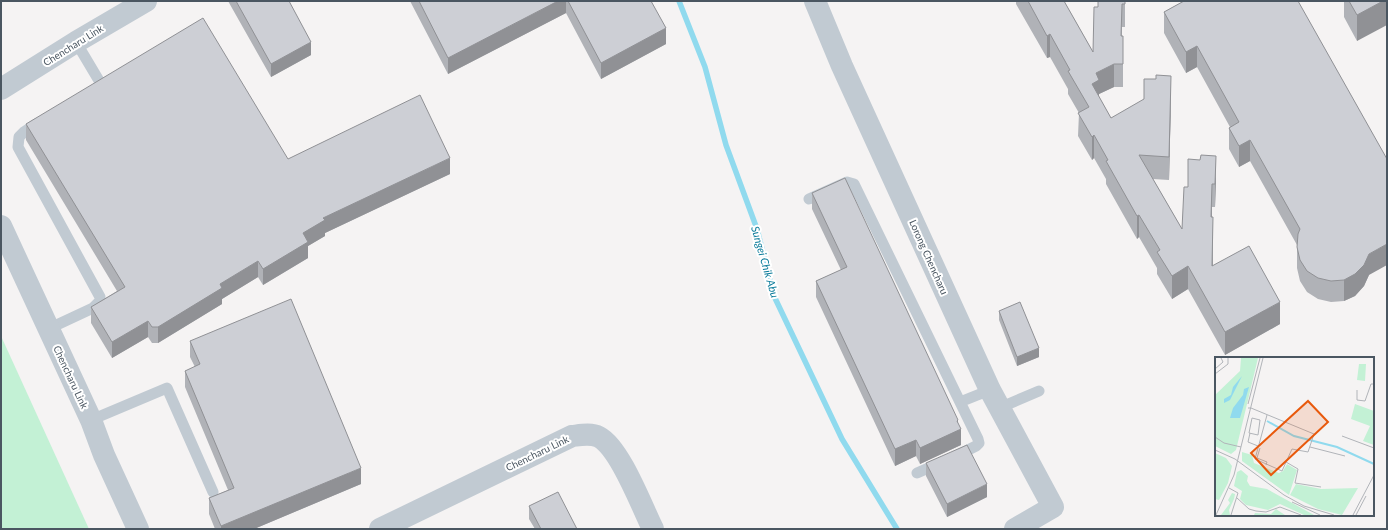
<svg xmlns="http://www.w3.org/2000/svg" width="1388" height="530" viewBox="0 0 1388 530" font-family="Lato,sans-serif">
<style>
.green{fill:#c3f1d5}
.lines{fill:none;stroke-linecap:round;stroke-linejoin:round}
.stream{stroke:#90daee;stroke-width:5.5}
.service{stroke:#c1cad2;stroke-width:11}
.minor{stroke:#c1cad2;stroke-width:22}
.wall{fill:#b0b2b7}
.shaded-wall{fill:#909195}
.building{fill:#cdcfd5;stroke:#909195}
.labels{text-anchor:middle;stroke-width:4;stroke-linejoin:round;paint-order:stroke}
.street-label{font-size:10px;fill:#4a5661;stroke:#fff}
.water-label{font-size:11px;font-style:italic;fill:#0c7c9b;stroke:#fff}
.inset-river{fill:none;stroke:#90daee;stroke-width:2}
.inset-road{fill:none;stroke:#b1b4b9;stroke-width:1}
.view{fill:#e8590c;fill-opacity:0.15;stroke:#e8590c;stroke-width:2}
.inset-edge{fill:none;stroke:#4a5661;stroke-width:2}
</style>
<rect width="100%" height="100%" fill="#f5f3f3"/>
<path class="green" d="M 1,336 L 89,529 L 1,529 Z"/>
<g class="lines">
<path class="stream" d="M 679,1 L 705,67 L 726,145 L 757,229 L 774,296 L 842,439 L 897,529"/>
<path class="service" d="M 76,42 L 101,84
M 38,123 L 24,132 L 19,137 L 18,147 L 100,297 L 100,301 L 93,308 L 48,329
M 809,199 L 847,182 L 854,184 L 978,439 L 979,443 L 976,446 L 956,456
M 960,402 L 990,390
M 999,408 L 1039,391
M 91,420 L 167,388 L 213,492
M 917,473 L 940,463"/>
<path class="minor" d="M 815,1 L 842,66 L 990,390 L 1053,507 L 1015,529
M 1,89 L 76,42 L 146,1
M 1,226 L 91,420 L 104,455 L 138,529
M 380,529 L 572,436 C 581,435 591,433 599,437 C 620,448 642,507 653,529"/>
</g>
<path class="wall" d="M 228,1 L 289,1 L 311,55 L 271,77 Z
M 410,1 L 651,1 L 666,44 L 601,79 L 566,13 L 448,74 Z
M 1016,1 L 1064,1 L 1093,52 L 1098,7 L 1125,1 L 1125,27 L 1122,27 L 1122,36 L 1123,59 L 1123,87 L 1114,87 L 1099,94 L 1099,97 L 1111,118 L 1171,98 L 1169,180 L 1153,179 L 1182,229 L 1188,187 L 1216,178 L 1215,207 L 1212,207 L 1212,217 L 1213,239 L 1213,266 L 1280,324 L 1225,355 L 1188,289 L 1172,299 L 1157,274 L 1157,268 L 1139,237 L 1137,239 L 1106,184 L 1106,179 L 1094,158 L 1092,160 L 1078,136 L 1079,113 L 1068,94 L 1068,89 L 1050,57 L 1047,58 L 1016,4 Z
M 1184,1 L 1369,275 L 1364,286 L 1355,296 L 1344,301 L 1331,302 L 1318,299 L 1307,292 L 1300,281 L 1297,268 L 1297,245 L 1250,161 L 1239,167 L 1229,149 L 1229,128 L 1230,127 L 1197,67 L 1186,73 L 1164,33 L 1164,12 Z
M 1344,1 L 1387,1 L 1357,41 L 1344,17 Z
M 26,124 L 288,159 L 450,174 L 325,233 L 325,236 L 308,246 L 308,258 L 263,285 L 258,277 L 222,299 L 222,304 L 158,343 L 152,343 L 148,337 L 112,358 L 91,323 L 91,307 L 117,291 L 26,140 Z
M 812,193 L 958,423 L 961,445 L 920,464 L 916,456 L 895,466 L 816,297 L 816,281 L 841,270 L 812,209 Z
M 999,311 L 1039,357 L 1017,366 L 999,320 Z
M 190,341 L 361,484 L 254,529 L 215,529 L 209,514 L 209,498 L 228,490 L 185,387 L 185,371 L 195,367 L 190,357 Z
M 926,463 L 987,497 L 947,517 L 926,476 Z
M 529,506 L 577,529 L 535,529 L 529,519 Z"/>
<path class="shaded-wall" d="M 558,1 L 566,1 L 566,13 L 448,74 L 448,58 Z
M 1383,1 L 1387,1 L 1387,25 L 1357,41 L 1357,15 Z
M 666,28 L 666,44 L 601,79 L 601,63 Z
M 1050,34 L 1050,57 L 1047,58 L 1047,36 Z
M 311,42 L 311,55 L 271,77 L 271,64 Z
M 1197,46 L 1197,67 L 1186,73 L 1186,52 Z
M 1114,64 L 1114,87 L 1099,94 L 1099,103 L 1092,84 L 1096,73 Z
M 1171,76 L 1171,98 L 1169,180 L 1169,157 Z
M 1094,135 L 1094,158 L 1092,160 L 1092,137 Z
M 1250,140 L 1250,161 L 1239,167 L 1239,146 Z
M 1216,156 L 1216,178 L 1215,207 L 1215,184 Z
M 450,158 L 450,174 L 325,233 L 325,236 L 308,246 L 308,258 L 263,285 L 263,269 L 303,233 L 323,218 Z
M 1212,184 L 1212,207 L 1211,239 L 1211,217 Z
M 1139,215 L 1139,237 L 1137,239 L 1137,216 Z
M 1213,217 L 1213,239 L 1212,289 L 1212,266 Z
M 1387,244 L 1387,265 L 1369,275 L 1364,286 L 1355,296 L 1344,301 L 1344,280 L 1369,254 Z
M 258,261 L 258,277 L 222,299 L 222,304 L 158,343 L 158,327 L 220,284 Z
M 1188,266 L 1188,289 L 1172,299 L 1172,276 Z
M 1280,302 L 1280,324 L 1225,355 L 1225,332 Z
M 148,321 L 148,337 L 112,358 L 112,342 Z
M 1039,348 L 1039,357 L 1017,366 L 1017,357 Z
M 958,420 L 958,430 L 961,429 L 961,445 L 920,464 L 920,448 Z
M 916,440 L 916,456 L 895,466 L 895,449 Z
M 361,468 L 361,484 L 254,529 L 221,529 L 221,526 Z
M 987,484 L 987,497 L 947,517 L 947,504 Z"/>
<path class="building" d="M 236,1 L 289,1 L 311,42 L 271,64 Z
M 419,1 L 558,1 L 448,58 Z
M 568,1 L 651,1 L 666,28 L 601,63 Z
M 1028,1 L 1064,1 L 1093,52 L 1094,7 L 1098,7 L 1098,1 L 1125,1 L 1125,4 L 1122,4 L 1121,36 L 1123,36 L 1123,64 L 1114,64 L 1096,73 L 1099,80 L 1092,84 L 1111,118 L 1144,99 L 1144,79 L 1156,79 L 1156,75 L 1171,76 L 1169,157 L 1139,155 L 1182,229 L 1184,187 L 1188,187 L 1188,159 L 1200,160 L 1201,155 L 1216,156 L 1215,184 L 1212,184 L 1211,217 L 1213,217 L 1212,266 L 1249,246 L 1280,302 L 1225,332 L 1188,266 L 1172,276 L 1157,252 L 1160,250 L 1139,215 L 1137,216 L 1106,161 L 1108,160 L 1094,135 L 1092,137 L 1078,113 L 1089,107 L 1068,71 L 1070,70 L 1050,34 L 1047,36 Z
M 1184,1 L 1298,1 L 1387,159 L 1387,244 L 1369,254 L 1364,265 L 1355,274 L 1344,280 L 1331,281 L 1318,278 L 1307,271 L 1300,260 L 1297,247 L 1298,234 L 1300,229 L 1250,140 L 1239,146 L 1229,128 L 1239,122 L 1197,46 L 1186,52 L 1164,12 Z
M 1349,1 L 1383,1 L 1357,15 Z
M 203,18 L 288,159 L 420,95 L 450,158 L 323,218 L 325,220 L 303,233 L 308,242 L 263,269 L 258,261 L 220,284 L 222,288 L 158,327 L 152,327 L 148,321 L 112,342 L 91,307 L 125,287 L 26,124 Z
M 845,178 L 958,420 L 957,421 L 961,429 L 920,448 L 916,440 L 895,449 L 816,281 L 847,267 L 812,193 Z
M 291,299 L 361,468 L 221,526 L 209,498 L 234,488 L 185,371 L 200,364 L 190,341 Z
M 1020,302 L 1039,348 L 1017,357 L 999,311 Z
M 967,445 L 987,484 L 947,504 L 926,463 Z
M 558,492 L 577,529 L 541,529 L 529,506 Z"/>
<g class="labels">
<g class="street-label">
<text transform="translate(73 45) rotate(-32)" y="4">Chencharu Link</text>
<text transform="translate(929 257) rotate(66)" y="4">Lorong Chencharu</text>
<text transform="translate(71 377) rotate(65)" y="4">Chencharu Link</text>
<text transform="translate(537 453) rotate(-26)" y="4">Chencharu Link</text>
</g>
<g class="water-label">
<text transform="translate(765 262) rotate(74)" y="4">Sungei Chik Abu</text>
</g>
</g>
<g transform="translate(1215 357)">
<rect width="159" height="159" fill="#f5f3f3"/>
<path d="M 26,1 L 43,1 L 21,93 L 16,97 L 0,89 L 0,38 L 25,14 ZM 144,7 L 151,7 L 150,24 L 142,23 ZM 140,47 L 159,54 L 159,88 L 148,84 L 155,69 L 136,62 ZM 27,95 L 37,98 L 39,106 L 64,116 L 68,114 L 72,107 L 82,113 L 74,138 L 27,104 ZM 0,96 L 11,101 L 17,109 L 13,126 L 4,143 L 0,142 ZM 26,113 L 33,119 L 32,124 L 35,129 L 52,132 L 99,158 L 89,158 L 65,147 L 53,153 L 31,148 L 25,142 L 27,134 L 19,129 L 22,115 ZM 81,127 L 106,132 L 143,131 L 127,158 L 103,152 L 75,138 ZM 17,136 L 20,137 L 19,142 L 14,153 L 15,158 L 6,158 L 15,146 L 13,143 ZM 61,152 L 70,158 L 39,158 L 40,156 L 56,157 Z" fill="#c3f1d5"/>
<path d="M 27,19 L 15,43 L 9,46 L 9,42 L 16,38 L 18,30 ZM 34,30 L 25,61 L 15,61 L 18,51 L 28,38 L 29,32 Z" fill="#90daee"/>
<path class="inset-river" d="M 52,64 L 79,79 L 122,90 L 159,107"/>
<path class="inset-road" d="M 0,12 L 8,5 L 6,1M 0,17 L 13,7 L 13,1M 142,33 L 142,43 L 150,44 L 156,27 L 159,27M 33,47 L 45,1M 33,51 L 36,51 L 99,77 L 93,95 L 77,92 L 67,114 L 40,102 L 52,58M 37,61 L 45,63 L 43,78 L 34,76 ZM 35,76 L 33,85 L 43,89M 127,79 L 159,91M 0,80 L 9,86 L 26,90M 95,90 L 130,99M 45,91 L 42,101 L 52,105 L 51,108M 0,93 L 20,102 L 69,138 L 89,149 L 119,158M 71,105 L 83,112 L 80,126 L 106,130M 14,131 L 23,136 L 16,158M 22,141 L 34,152 L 41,154 L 51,155 L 65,150 L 86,158M 77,145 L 105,158M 1,158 L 19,118 L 48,1M 138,158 L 159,118M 141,158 L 151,139"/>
<path class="view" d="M 93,44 L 113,65 L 56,118 L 36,96 Z"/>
<rect width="159" height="159" class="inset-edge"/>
</g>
<rect width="1388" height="530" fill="none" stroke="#4a5661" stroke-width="4"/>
</svg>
